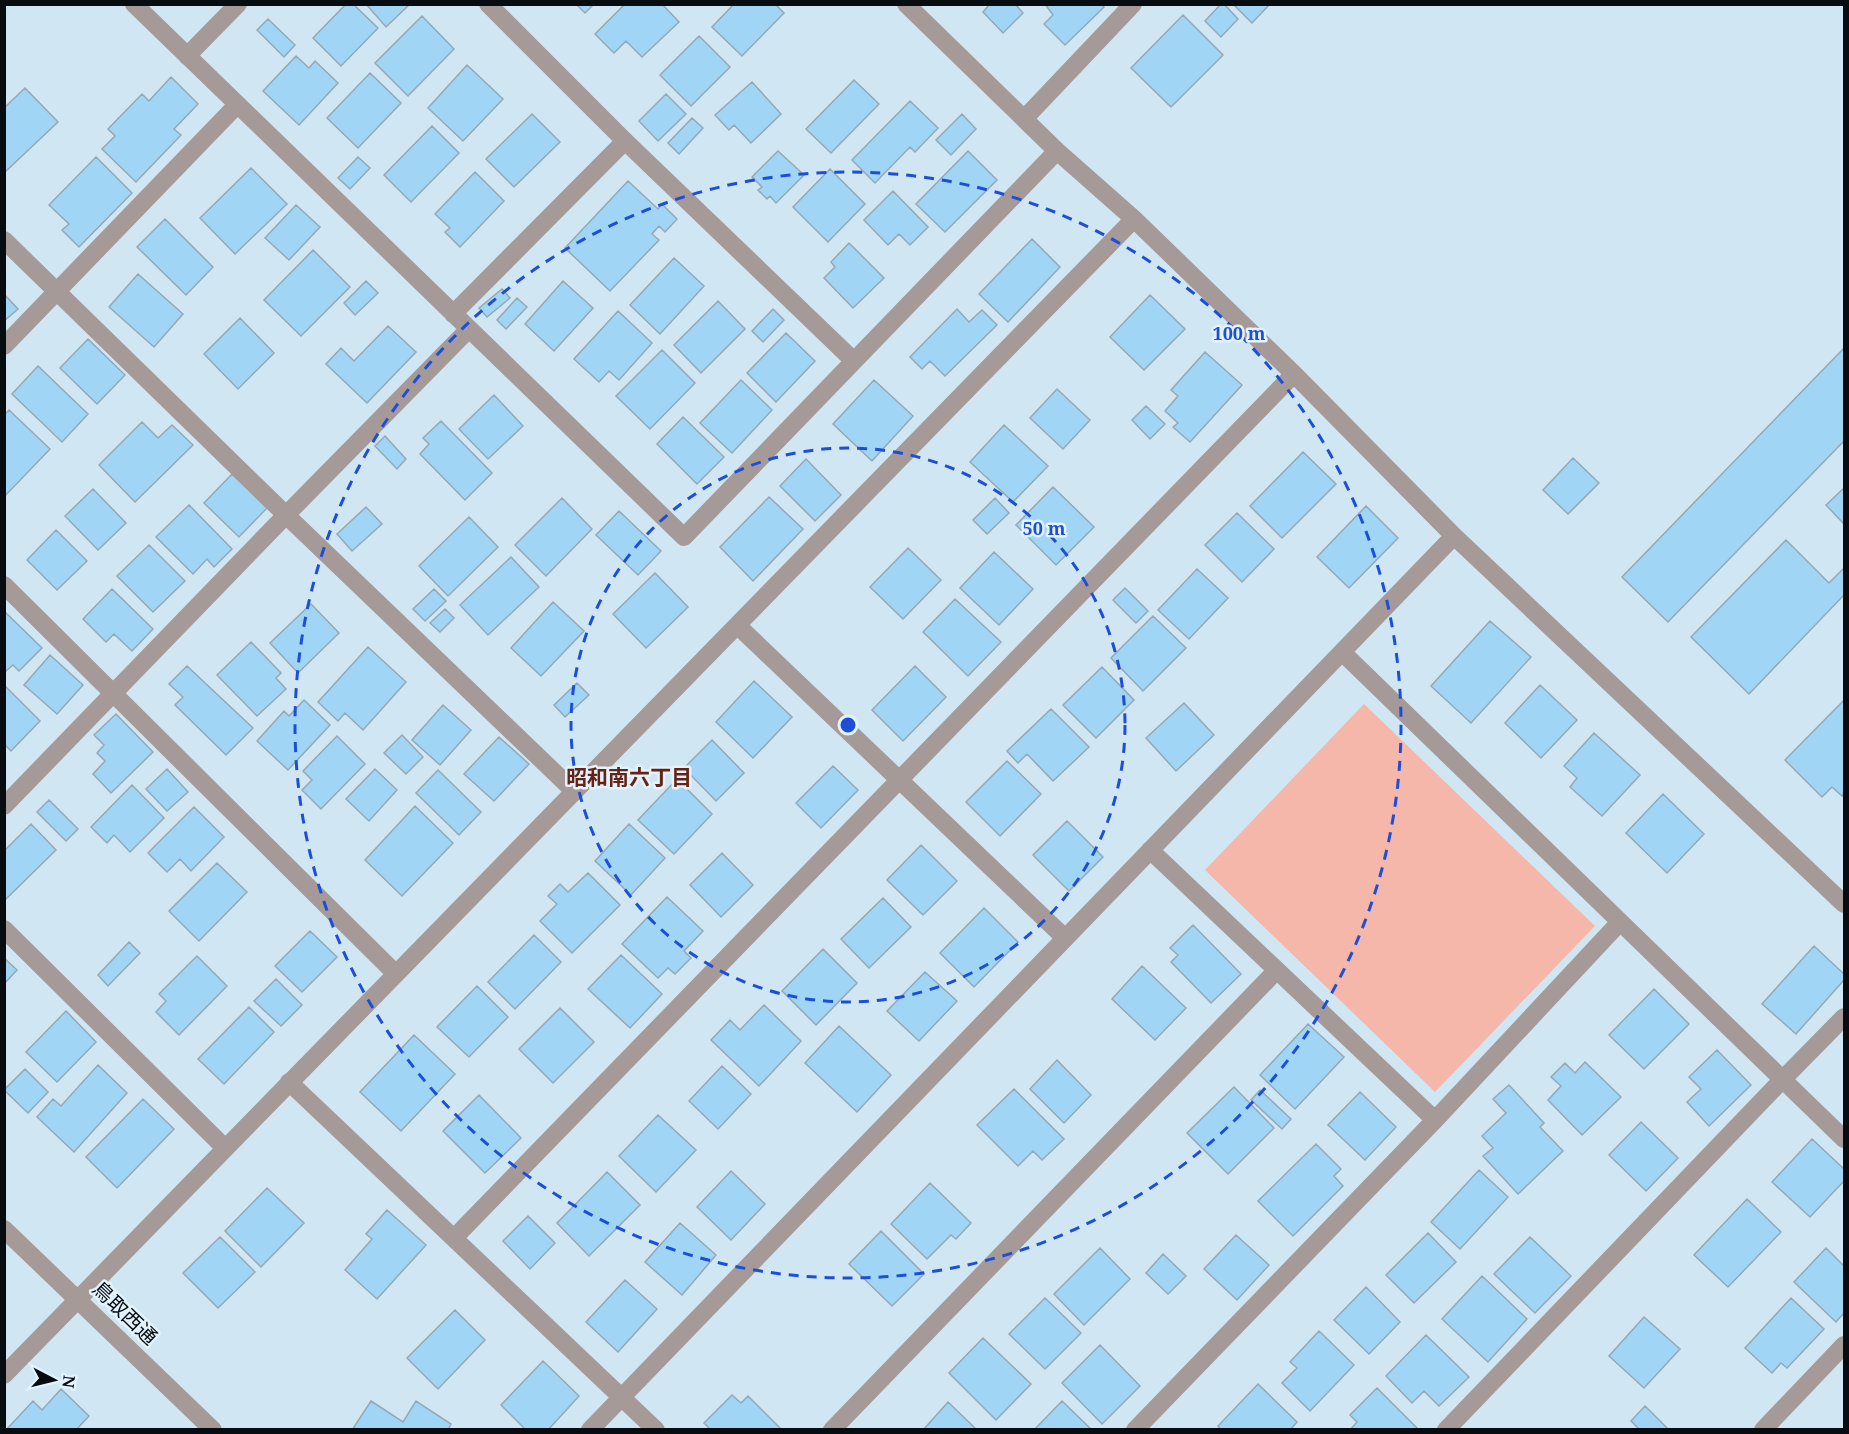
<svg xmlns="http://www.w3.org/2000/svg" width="1849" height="1434" viewBox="0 0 1849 1434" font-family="'Noto Serif','Noto Sans JP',serif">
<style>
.green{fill:#f4b7a9}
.building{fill:#a0d5f5;stroke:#94a8b5;stroke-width:1.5}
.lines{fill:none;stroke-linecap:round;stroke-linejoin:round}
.minor{stroke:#a59a98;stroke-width:18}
.tertiary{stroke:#a59a98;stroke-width:18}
.ring{fill:none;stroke:#1d4ed8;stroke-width:3;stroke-dasharray:10 8}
.labels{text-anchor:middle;stroke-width:5;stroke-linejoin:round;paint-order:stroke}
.street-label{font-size:20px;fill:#060c10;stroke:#e2f3fd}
.neighbourhood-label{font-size:21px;font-weight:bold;fill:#662315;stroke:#e2f3fd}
.centre{fill:#1d4ed8;stroke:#e2f3fd;stroke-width:3}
.ring-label{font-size:18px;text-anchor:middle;font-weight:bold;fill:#1d4ed8;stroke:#e2f3fd;stroke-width:5;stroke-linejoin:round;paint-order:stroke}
</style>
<rect width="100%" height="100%" fill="#d1e6f3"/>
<path class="green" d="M 1364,704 L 1595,926 L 1435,1092 L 1205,870 Z"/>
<path class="building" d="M 346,4 L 353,4 L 378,28 L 341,66 L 313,38 Z
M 366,4 L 410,4 L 386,27 Z
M 576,4 L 594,4 L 585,13 Z
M 625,4 L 662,4 L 679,22 L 642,57 L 626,41 L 614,53 L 595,34 Z
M 734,4 L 775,4 L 784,13 L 742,56 L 712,27 Z
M 990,4 L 1015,4 L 1023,13 L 1003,33 L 983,12 Z
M 1045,4 L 1101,4 L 1104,7 L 1065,45 L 1044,24 L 1053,15 Z
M 1221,4 L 1224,4 L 1238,19 L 1221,37 L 1205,21 Z
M 1233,4 L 1270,4 L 1252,23 Z
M 1183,15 L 1223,55 L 1171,107 L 1131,68 Z
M 422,16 L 454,49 L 408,96 L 375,63 Z
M 268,19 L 295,45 L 284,57 L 257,30 Z
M 699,36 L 730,67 L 691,106 L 660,75 Z
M 296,56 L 309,68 L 315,61 L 338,83 L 299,125 L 263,91 Z
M 467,65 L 503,99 L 463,141 L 428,108 Z
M 370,73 L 401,103 L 358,148 L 327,118 Z
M 171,77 L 198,104 L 174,129 L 181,135 L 136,182 L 102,149 L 115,136 L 108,129 L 142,94 L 149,101 Z
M 854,80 L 879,104 L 831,153 L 806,129 Z
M 752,82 L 781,114 L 751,143 L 734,125 L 729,130 L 715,115 Z
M 25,88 L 58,122 L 4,173 L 4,108 Z
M 666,94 L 686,114 L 658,141 L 639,121 Z
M 910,101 L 938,128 L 915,152 L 910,147 L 875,183 L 852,160 Z
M 532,114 L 560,142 L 514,187 L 486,159 Z
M 962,114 L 976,129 L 951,155 L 936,140 Z
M 692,118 L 703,128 L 679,154 L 668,143 Z
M 432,126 L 459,153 L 411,202 L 384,175 Z
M 778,151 L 804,175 L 776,203 L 770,196 L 767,199 L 758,190 L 762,187 L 752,177 Z
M 968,151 L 997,180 L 945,232 L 916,204 Z
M 96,157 L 132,193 L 79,247 L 62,230 L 69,224 L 49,205 Z
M 358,157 L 370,168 L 350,189 L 338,178 Z
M 251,168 L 287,204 L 235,254 L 200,218 Z
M 830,169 L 865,204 L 828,242 L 793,207 Z
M 475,172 L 504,201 L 460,247 L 445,232 L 450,228 L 435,214 Z
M 628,181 L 658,209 L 662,204 L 677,219 L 665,232 L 659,226 L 652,234 L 659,240 L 610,291 L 565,248 Z
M 893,191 L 928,227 L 910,245 L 899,234 L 888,245 L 864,220 Z
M 296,205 L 320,227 L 289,260 L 265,238 Z
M 165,219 L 213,267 L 186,295 L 137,247 Z
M 1032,239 L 1060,267 L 1008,322 L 979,294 Z
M 849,243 L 884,278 L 853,308 L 824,278 L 835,267 L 831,262 Z
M 313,250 L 350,287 L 301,336 L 264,300 Z
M 674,258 L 704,286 L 660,334 L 630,305 Z
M 138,274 L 183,314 L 154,347 L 109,307 Z
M 366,281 L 378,293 L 355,315 L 344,303 Z
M 563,281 L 593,308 L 554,351 L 525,324 Z
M 502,289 L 510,298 L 487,317 L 479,308 Z
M 4,294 L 18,309 L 4,321 Z
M 1150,295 L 1185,329 L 1144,370 L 1110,337 Z
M 517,298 L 527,307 L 506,329 L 497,320 Z
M 718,301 L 745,329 L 701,373 L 674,345 Z
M 773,309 L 784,320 L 763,342 L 752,331 Z
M 957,309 L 969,322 L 982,310 L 997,325 L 945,376 L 930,361 L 922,369 L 910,357 Z
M 618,311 L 652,343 L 619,380 L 609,371 L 599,382 L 574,359 Z
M 240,318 L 274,353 L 238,389 L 204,354 Z
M 388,326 L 416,352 L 367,403 L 326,364 L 341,348 L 354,361 Z
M 786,333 L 815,361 L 776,402 L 747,373 Z
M 88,339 L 125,375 L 97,404 L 60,368 Z
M 1844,348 L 1844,441 L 1668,622 L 1622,577 Z
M 662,350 L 695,383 L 650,429 L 616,396 Z
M 1205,352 L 1242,385 L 1190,442 L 1173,427 L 1178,423 L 1165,411 L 1178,396 L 1171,390 Z
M 38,366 L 88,414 L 62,442 L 12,394 Z
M 741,380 L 772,410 L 732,453 L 700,423 Z
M 874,380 L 913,416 L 872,461 L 833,424 Z
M 1057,389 L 1090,420 L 1063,449 L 1030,418 Z
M 494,395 L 523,426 L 488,459 L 459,429 Z
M 1146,406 L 1165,424 L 1150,439 L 1132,420 Z
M 9,410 L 50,449 L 4,497 L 4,415 Z
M 683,417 L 724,457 L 697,484 L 657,444 Z
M 441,421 L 492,473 L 465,500 L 420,454 L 429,444 L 423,438 Z
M 142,422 L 158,438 L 172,425 L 193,445 L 135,502 L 99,465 Z
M 1004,425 L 1048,466 L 1013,502 L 970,462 Z
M 385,436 L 406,459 L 397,469 L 375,446 Z
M 1303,452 L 1336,484 L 1282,538 L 1250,506 Z
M 1573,458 L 1599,483 L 1568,514 L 1543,490 Z
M 806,459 L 841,495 L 815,521 L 780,486 Z
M 232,474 L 267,508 L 239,537 L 204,503 Z
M 1053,487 L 1094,527 L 1056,565 L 1016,525 Z
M 1844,488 L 1844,524 L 1826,505 Z
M 93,489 L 126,523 L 98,550 L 65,516 Z
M 769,497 L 803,529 L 753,581 L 720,547 Z
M 562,498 L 592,529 L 546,576 L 515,545 Z
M 995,498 L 1009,513 L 987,534 L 973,520 Z
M 189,505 L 232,549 L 214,567 L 207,559 L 193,574 L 156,537 Z
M 1366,506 L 1398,538 L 1349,588 L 1317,557 Z
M 366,507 L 382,524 L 352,551 L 337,534 Z
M 619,511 L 661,551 L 638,575 L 596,535 Z
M 1237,513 L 1274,549 L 1242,582 L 1205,545 Z
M 469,517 L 498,547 L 448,596 L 419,566 Z
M 56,530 L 87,561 L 57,590 L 27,560 Z
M 1786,540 L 1829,583 L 1844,568 L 1844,595 L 1749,694 L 1691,637 Z
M 149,545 L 185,581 L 153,612 L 117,576 Z
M 908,548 L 941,580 L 903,619 L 870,587 Z
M 994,552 L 1033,589 L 999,625 L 960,588 Z
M 511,557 L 539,587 L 488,635 L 460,605 Z
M 1197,569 L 1228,598 L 1189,639 L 1158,610 Z
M 655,573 L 688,607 L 646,648 L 613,614 Z
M 1125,588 L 1148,611 L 1136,623 L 1113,600 Z
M 112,589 L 153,629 L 132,651 L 114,634 L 106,642 L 83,619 Z
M 434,589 L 446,601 L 425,621 L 413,609 Z
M 955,599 L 1001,642 L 968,676 L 923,632 Z
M 553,602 L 584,631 L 541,676 L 511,648 Z
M 311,604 L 339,633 L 298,673 L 270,643 Z
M 445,609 L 454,618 L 440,632 L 430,623 Z
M 4,611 L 42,648 L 19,671 L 13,665 L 6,671 L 4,669 Z
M 1153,616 L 1186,648 L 1143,691 L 1111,658 Z
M 1490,621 L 1531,657 L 1471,723 L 1431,686 Z
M 251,642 L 281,673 L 276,678 L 286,689 L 257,716 L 217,675 Z
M 368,647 L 406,682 L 363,730 L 345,713 L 338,721 L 318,702 Z
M 50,655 L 83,685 L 57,714 L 24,685 Z
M 187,666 L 253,728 L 226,755 L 175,705 L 183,697 L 169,684 Z
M 915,666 L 946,697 L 903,741 L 872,710 Z
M 1102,667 L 1134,700 L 1096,738 L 1063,705 Z
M 754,681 L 792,717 L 753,758 L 716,722 Z
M 577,683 L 589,695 L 565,717 L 554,705 Z
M 1540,685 L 1577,720 L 1541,758 L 1505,723 Z
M 5,686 L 40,721 L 11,751 L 4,744 Z
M 304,700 L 330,725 L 288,770 L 257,741 L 284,711 L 289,716 Z
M 1844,700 L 1844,792 L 1842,796 L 1832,787 L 1822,797 L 1785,760 Z
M 1184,703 L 1214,735 L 1176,771 L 1146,738 Z
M 443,705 L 471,730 L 440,765 L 412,740 Z
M 1051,709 L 1089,747 L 1053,781 L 1027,754 L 1018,763 L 1007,751 Z
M 116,714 L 153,752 L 111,793 L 93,774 L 105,761 L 97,753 L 104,745 L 94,735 Z
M 1594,733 L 1640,775 L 1602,816 L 1570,787 L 1577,778 L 1564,766 Z
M 402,735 L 423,757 L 406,774 L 384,753 Z
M 337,736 L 365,764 L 321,809 L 302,790 L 312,780 L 303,771 Z
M 499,737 L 529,764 L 494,801 L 464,774 Z
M 712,740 L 744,773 L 716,801 L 684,768 Z
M 1007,761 L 1041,794 L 1000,836 L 966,802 Z
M 833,766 L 858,790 L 821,828 L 796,803 Z
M 167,769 L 188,792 L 167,811 L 146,789 Z
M 375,769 L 397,790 L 369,821 L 346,799 Z
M 438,770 L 481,812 L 459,835 L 416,793 Z
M 677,779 L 712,814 L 674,854 L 638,820 Z
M 132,785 L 164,818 L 130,852 L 114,835 L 107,843 L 91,827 Z
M 1663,794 L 1704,834 L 1667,873 L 1626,833 Z
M 49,800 L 78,829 L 66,841 L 37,812 Z
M 415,806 L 453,843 L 402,896 L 365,860 Z
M 194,807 L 224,837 L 191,871 L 180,859 L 167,872 L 148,853 Z
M 1067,821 L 1103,857 L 1069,891 L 1033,855 Z
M 31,824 L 56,850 L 5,900 L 4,851 Z
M 629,824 L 665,858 L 631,895 L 595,861 Z
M 921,845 L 957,881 L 923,915 L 887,880 Z
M 722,853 L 753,885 L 721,917 L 690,885 Z
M 217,863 L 247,892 L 199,941 L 169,911 Z
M 588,873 L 620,905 L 572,953 L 540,921 L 557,904 L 548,896 L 560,884 L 568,892 Z
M 667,897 L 703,931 L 684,951 L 691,958 L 675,974 L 668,968 L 658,978 L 622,944 Z
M 883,898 L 911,927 L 869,968 L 841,939 Z
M 984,908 L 1018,942 L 974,987 L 940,953 Z
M 1193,925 L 1241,974 L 1211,1003 L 1171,962 L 1178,955 L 1170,948 Z
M 310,931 L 337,957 L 302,992 L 275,966 Z
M 534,935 L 561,962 L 515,1009 L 488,982 Z
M 129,942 L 140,953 L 108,986 L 98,975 Z
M 1814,946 L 1844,974 L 1844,980 L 1796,1034 L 1762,1004 Z
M 823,949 L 857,983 L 816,1025 L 782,991 Z
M 621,955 L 662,994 L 630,1028 L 588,989 Z
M 197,956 L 227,986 L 179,1035 L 156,1012 L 166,1001 L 159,994 Z
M 4,958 L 17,970 L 4,984 Z
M 1142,966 L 1186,1008 L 1155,1040 L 1112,999 Z
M 925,972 L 957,1001 L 919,1041 L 887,1011 Z
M 276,979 L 302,1005 L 281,1026 L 254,1001 Z
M 477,986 L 508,1017 L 469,1057 L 437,1027 Z
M 1654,989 L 1689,1024 L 1644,1069 L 1609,1035 Z
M 764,1005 L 801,1041 L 759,1086 L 711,1040 L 730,1020 L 740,1030 Z
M 249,1007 L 274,1032 L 224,1084 L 198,1059 Z
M 560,1008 L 594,1042 L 553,1083 L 519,1049 Z
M 66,1011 L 96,1042 L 57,1082 L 26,1052 Z
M 1308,1024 L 1344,1057 L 1295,1109 L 1260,1075 Z
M 839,1026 L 891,1075 L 857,1112 L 805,1063 Z
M 414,1035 L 455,1074 L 401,1131 L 360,1092 Z
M 1717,1050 L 1751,1085 L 1709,1126 L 1687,1102 L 1701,1089 L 1689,1077 Z
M 1057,1060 L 1091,1095 L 1064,1123 L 1030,1089 Z
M 1585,1062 L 1621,1097 L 1582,1135 L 1548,1100 L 1561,1086 L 1551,1077 L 1565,1063 L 1575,1073 Z
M 98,1065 L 127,1093 L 74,1152 L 37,1117 L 53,1099 L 61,1106 Z
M 722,1066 L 751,1094 L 718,1129 L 689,1101 Z
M 25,1069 L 48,1092 L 28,1113 L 4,1090 Z
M 1509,1085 L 1544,1123 L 1540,1127 L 1563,1151 L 1518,1194 L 1483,1156 L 1493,1148 L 1482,1136 L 1506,1113 L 1493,1099 Z
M 1234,1087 L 1274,1128 L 1228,1174 L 1187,1133 Z
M 1014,1089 L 1064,1139 L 1042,1160 L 1033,1151 L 1018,1166 L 977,1125 Z
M 1260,1090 L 1291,1119 L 1282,1129 L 1251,1100 Z
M 1360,1092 L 1396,1127 L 1365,1160 L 1328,1125 Z
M 479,1095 L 521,1138 L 485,1173 L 443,1131 Z
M 143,1099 L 174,1129 L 117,1188 L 86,1157 Z
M 658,1115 L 696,1150 L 656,1192 L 619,1156 Z
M 1641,1122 L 1678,1158 L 1646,1191 L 1609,1155 Z
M 1812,1139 L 1844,1169 L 1844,1181 L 1810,1217 L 1772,1182 Z
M 1316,1144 L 1341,1169 L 1334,1176 L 1343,1186 L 1293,1236 L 1258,1201 Z
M 1479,1170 L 1508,1197 L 1460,1249 L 1431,1222 Z
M 731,1171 L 765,1204 L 731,1240 L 697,1207 Z
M 607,1172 L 640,1205 L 589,1256 L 557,1223 Z
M 930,1183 L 971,1223 L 956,1239 L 951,1235 L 927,1259 L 891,1224 Z
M 267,1188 L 304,1223 L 261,1267 L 225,1231 Z
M 1747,1199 L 1781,1232 L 1728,1287 L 1694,1255 Z
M 387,1210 L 426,1245 L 377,1299 L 345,1270 L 372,1239 L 366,1234 Z
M 528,1216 L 555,1243 L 530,1269 L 503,1241 Z
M 680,1223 L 716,1255 L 682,1295 L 645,1262 Z
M 881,1231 L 924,1274 L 892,1306 L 849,1264 Z
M 1428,1233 L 1456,1262 L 1414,1303 L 1386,1275 Z
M 1236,1235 L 1269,1265 L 1237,1300 L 1204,1269 Z
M 220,1237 L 255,1272 L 218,1308 L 183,1273 Z
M 1530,1237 L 1571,1276 L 1535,1313 L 1494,1274 Z
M 1100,1248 L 1130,1279 L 1084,1325 L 1054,1294 Z
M 1826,1248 L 1844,1266 L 1844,1313 L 1836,1322 L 1794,1282 Z
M 1163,1254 L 1186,1276 L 1168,1294 L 1146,1273 Z
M 1482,1276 L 1527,1319 L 1488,1362 L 1442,1319 Z
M 625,1280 L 657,1309 L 618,1352 L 586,1322 Z
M 1366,1287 L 1400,1322 L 1369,1354 L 1334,1320 Z
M 1045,1298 L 1081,1333 L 1045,1369 L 1009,1334 Z
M 1791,1298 L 1824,1329 L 1787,1368 L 1781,1363 L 1772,1373 L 1745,1348 Z
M 455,1310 L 485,1340 L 438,1389 L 407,1358 Z
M 1644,1317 L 1680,1349 L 1644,1388 L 1609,1356 Z
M 1319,1331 L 1354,1365 L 1310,1411 L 1282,1383 L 1297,1368 L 1290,1362 Z
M 1426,1335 L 1469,1377 L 1439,1406 L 1424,1391 L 1412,1403 L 1386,1376 Z
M 983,1338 L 1031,1384 L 996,1420 L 949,1373 Z
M 1100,1345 L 1140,1386 L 1102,1424 L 1062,1383 Z
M 543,1361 L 579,1396 L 548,1430 L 526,1430 L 501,1405 Z
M 1258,1384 L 1297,1422 L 1290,1430 L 1221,1430 L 1218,1426 Z
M 1377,1388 L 1418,1429 L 1417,1430 L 1350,1430 L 1357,1422 L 1350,1415 Z
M 61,1389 L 89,1416 L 76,1430 L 6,1430 L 33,1401 L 42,1410 Z
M 732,1395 L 741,1403 L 748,1396 L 781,1429 L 711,1430 L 704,1423 Z
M 371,1401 L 403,1422 L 416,1401 L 451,1424 L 448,1430 L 352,1430 Z
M 1062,1401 L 1092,1430 L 1034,1430 Z
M 948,1402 L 977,1430 L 923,1430 Z
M 1645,1406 L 1669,1430 L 1640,1430 L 1631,1421 Z"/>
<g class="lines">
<path class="minor" d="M 134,4 L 684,537 L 1057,151
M 488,4 L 625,141 L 854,361
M 906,4 L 1057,151 L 1134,219 L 1294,374 L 1454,536 L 1844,904
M 187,56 L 238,4
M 1024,119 L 1133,4
M 4,240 L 286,515 L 575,792
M 453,314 L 625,141
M 4,346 L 237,105
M 4,585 L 396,974
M 738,626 L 1065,938
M 1342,652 L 1844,1139
M 4,806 L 286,515 L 469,329
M 1150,850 L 1435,1120
M 4,929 L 225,1148
M 289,1082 L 656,1430
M 454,1238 L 1294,374
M 4,1375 L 1134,219
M 590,1430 L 1454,536
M 832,1430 L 1276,971
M 1135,1430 L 1435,1120 L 1620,922
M 1446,1430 L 1783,1079 L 1844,1017
M 1763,1430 L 1844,1345"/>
<path class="tertiary" d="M 4,1229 L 213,1430"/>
</g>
<g class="ring">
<circle cx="848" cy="725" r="277"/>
<circle cx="848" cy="725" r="553"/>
</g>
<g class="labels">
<g class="street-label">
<text transform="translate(125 1313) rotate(44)" y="7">鳥取西通</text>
</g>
<g class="neighbourhood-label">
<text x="629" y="785">昭和南六丁目</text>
</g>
</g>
<circle cx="848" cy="725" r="9" class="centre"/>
<g class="ring-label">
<text x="1239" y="340">100 m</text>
<text x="1044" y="535">50 m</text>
</g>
<rect width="1849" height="1434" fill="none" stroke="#060c10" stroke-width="12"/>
<g transform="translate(54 1380) rotate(97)" stroke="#e2f3fd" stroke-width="4.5" paint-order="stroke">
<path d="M0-4.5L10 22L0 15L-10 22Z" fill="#060c10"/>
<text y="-9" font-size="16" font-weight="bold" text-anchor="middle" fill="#060c10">N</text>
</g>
</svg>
